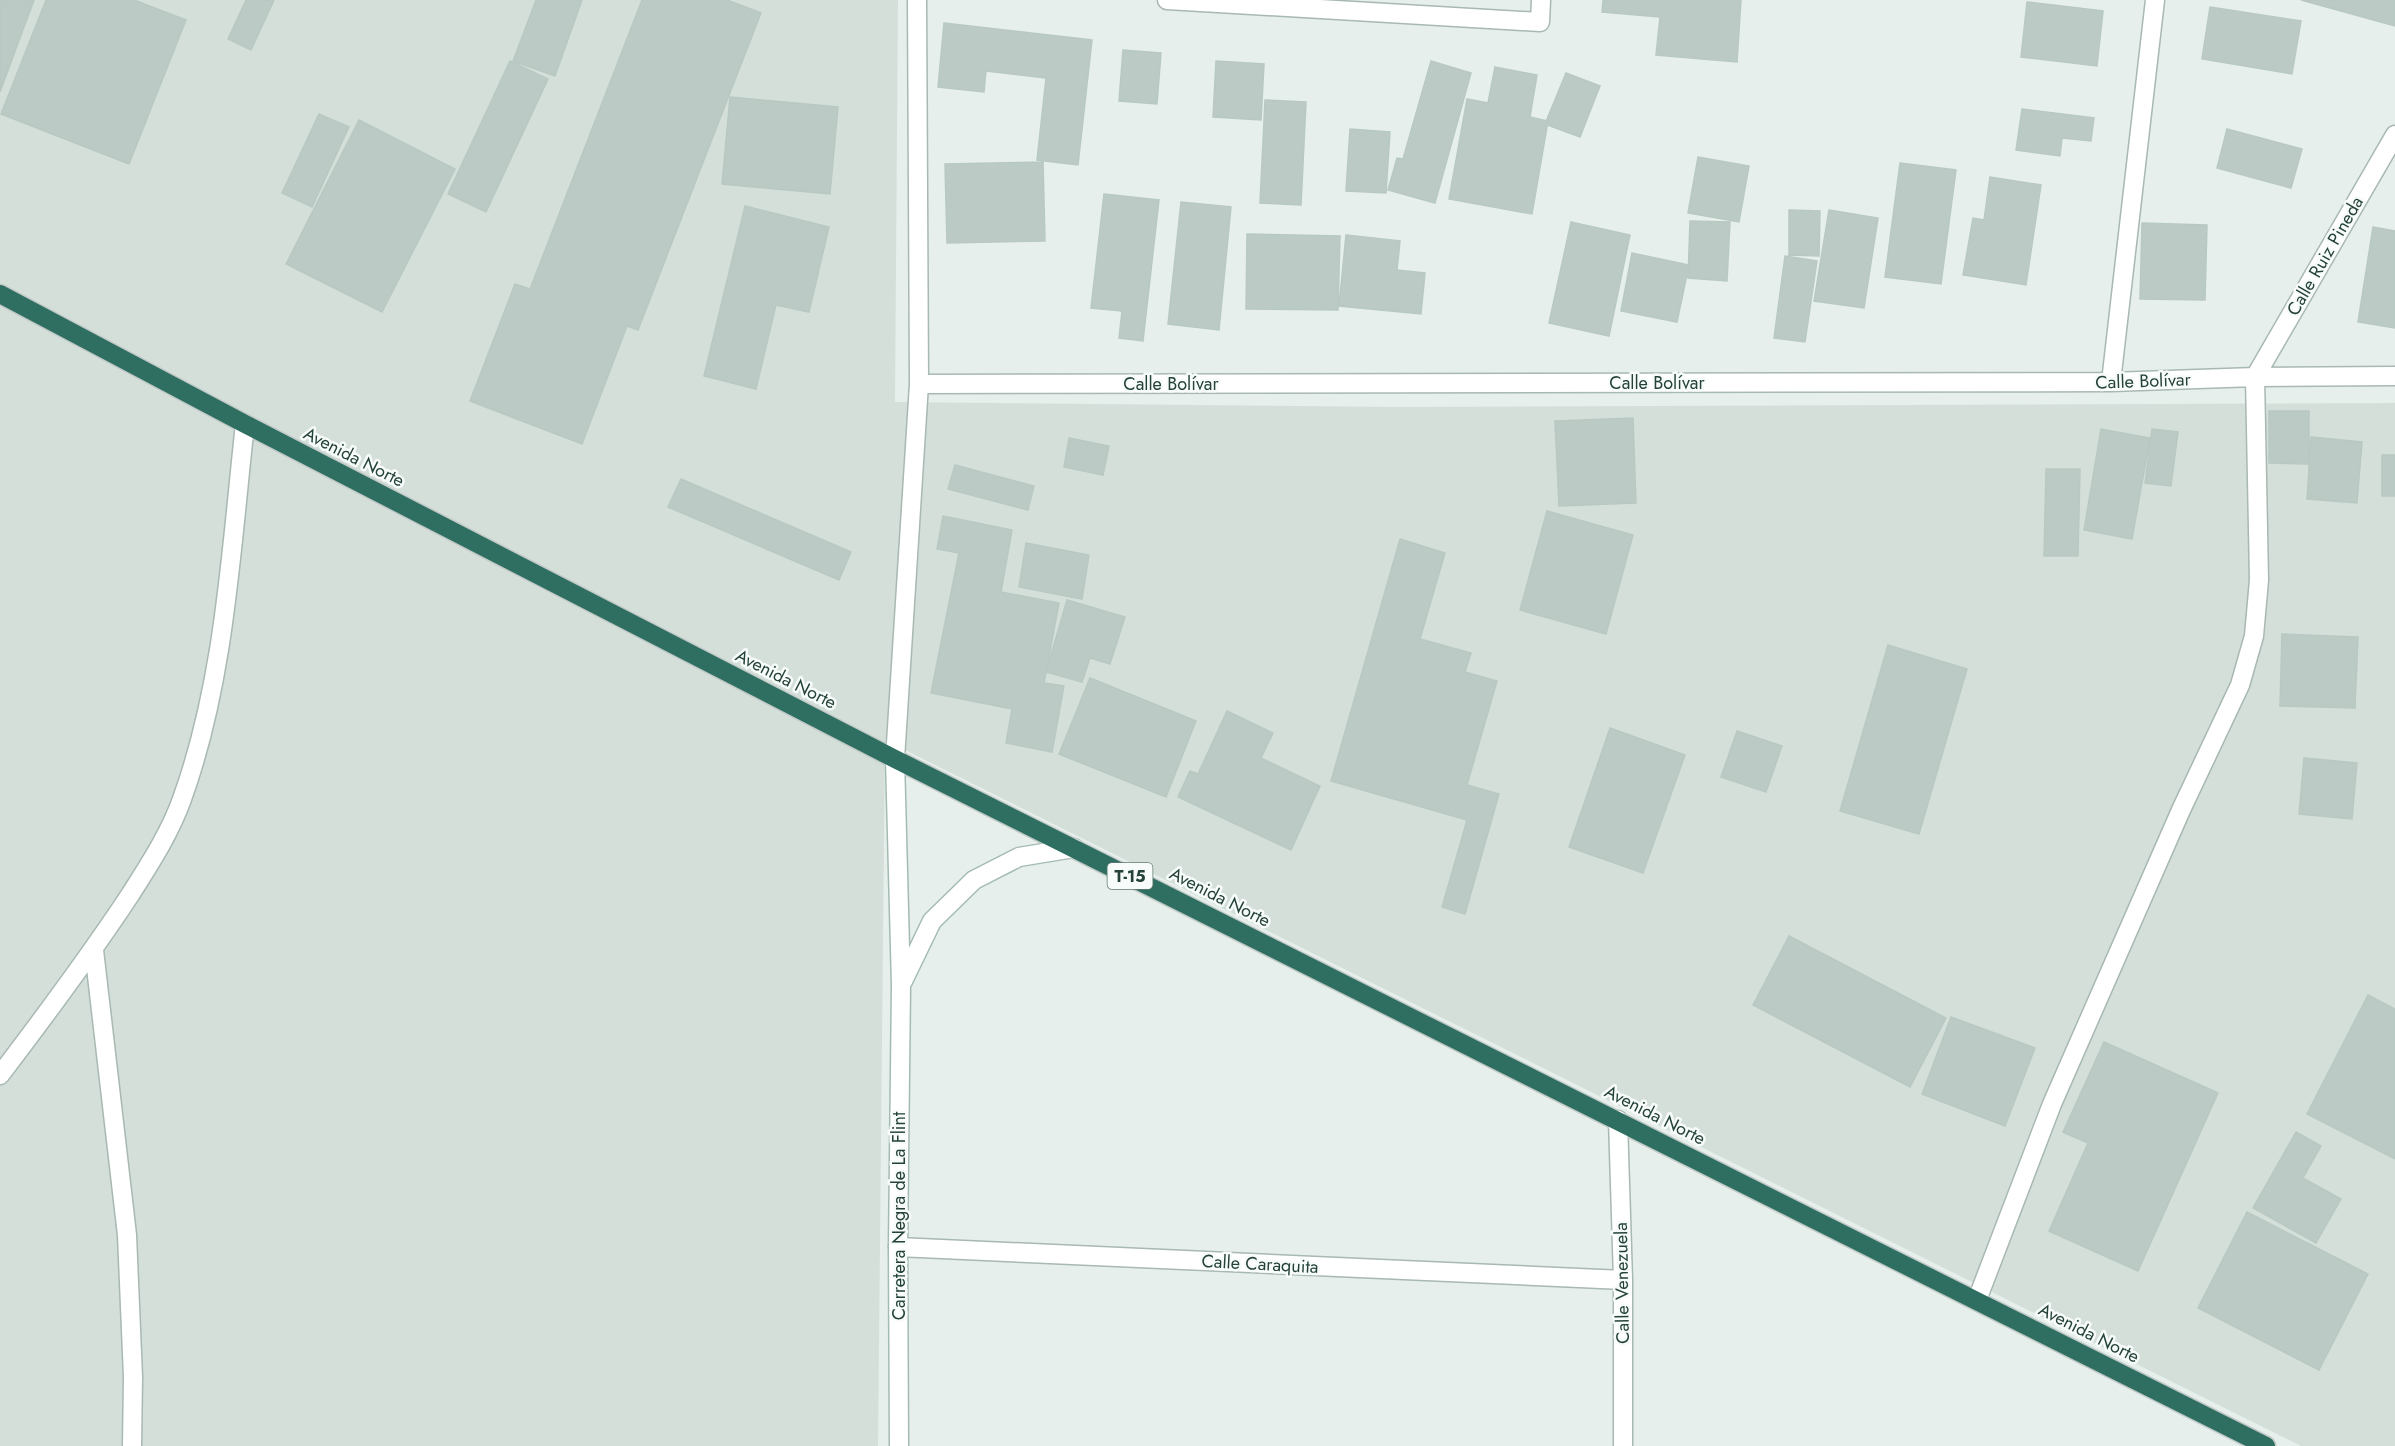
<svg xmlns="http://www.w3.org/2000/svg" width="2395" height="1446" viewBox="0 0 2395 1446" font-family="Jost,sans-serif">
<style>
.built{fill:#d4dfda}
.building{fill:#bbcac4;stroke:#b8c9c2;stroke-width:1.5}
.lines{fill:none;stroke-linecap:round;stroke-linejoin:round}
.street-casing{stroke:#a8b8b2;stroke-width:21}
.secondary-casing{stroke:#a4bbb3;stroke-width:21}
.highway-casing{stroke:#c2cac8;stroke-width:21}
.street{stroke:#fff;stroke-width:18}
.secondary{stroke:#fff;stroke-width:18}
.highway{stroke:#2f6f62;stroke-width:18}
.labels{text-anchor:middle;stroke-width:5;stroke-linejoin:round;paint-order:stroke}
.shield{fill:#f7fbf9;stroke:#637a73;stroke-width:1.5}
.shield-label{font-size:16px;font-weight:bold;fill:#24423a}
.street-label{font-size:18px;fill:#24423a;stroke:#f7fbf9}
</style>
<rect width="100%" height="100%" fill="#e6efeb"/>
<path class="built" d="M 0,0 L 898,0 L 895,402 L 1400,407 L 2395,403 L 2395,1446 L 2301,1446 L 885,740 L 878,1446 L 0,1446 Z"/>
<path class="building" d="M 0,0 L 34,0 L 0,92 Z
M 46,0 L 134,0 L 186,20 L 129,164 L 1,114 Z
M 246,0 L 274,0 L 251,50 L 228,39 Z
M 536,0 L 582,0 L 555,76 L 513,61 Z
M 642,0 L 727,0 L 761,13 L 638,330 L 627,326 L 582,444 L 470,401 L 515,284 L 530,289 Z
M 1603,0 L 1741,0 L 1737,62 L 1656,55 L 1660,17 L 1602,12 Z
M 2301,0 L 2395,0 L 2395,26 Z
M 2027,2 L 2103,11 L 2097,66 L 2021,57 Z
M 2210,7 L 2301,21 L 2292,74 L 2202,59 Z
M 944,23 L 1092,40 L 1078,165 L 1037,160 L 1046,78 L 986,71 L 984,92 L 938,87 Z
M 1123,50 L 1161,53 L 1157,104 L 1119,101 Z
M 510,61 L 548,79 L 486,212 L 448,194 Z
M 1216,61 L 1264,64 L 1261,120 L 1213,117 Z
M 1431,61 L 1471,73 L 1435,203 L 1388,190 L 1397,158 L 1403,159 Z
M 1495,67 L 1537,75 L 1530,117 L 1548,121 L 1532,214 L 1449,199 L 1467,99 L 1488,103 Z
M 1566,73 L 1600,86 L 1580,137 L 1545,124 Z
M 730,97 L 838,107 L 830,194 L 722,184 Z
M 1265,100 L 1306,102 L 1301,205 L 1260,203 Z
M 2022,109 L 2094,118 L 2091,141 L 2062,138 L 2060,156 L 2016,150 Z
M 319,114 L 349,127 L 312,207 L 282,193 Z
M 359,120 L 455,169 L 382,312 L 286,264 Z
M 1350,129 L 1390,132 L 1386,193 L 1346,191 Z
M 2227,129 L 2302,149 L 2291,188 L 2217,168 Z
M 1698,157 L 1749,166 L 1739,222 L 1688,213 Z
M 1043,162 L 1045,241 L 947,243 L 945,164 Z
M 1900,163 L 1956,170 L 1941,284 L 1885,277 Z
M 1990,177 L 2041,185 L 2026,285 L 1963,275 L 1973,218 L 1984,220 Z
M 1104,194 L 1159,200 L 1143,341 L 1119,338 L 1122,311 L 1091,308 Z
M 1181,202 L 1231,207 L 1219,330 L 1168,324 Z
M 745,206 L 829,227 L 809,312 L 776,305 L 756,389 L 704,376 Z
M 1789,210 L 1820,211 L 1819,256 L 1789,255 Z
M 1829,210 L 1878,218 L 1864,308 L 1814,301 Z
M 1690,221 L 1730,222 L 1727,281 L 1688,278 Z
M 1571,222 L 1630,235 L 1609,336 L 1549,323 Z
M 2142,223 L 2207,225 L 2205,300 L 2140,299 Z
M 2373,227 L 2395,231 L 2395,328 L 2358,322 Z
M 1247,234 L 1340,236 L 1338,310 L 1246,309 Z
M 1346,235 L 1400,241 L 1397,270 L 1425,273 L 1421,314 L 1339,306 Z
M 1632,253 L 1689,265 L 1677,322 L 1621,311 Z
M 1785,256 L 1817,261 L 1805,342 L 1774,338 Z
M 2269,411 L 2309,411 L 2309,464 L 2269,463 Z
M 1633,418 L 1636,503 L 1559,506 L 1555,421 Z
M 2101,429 L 2150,438 L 2132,539 L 2084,530 Z
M 2152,429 L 2178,432 L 2171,486 L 2145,483 Z
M 2311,437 L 2362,442 L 2357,503 L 2307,499 Z
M 1069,438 L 1109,446 L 1103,475 L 1064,467 Z
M 2382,455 L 2395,455 L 2395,496 L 2382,496 Z
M 955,465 L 1034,486 L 1028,510 L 948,489 Z
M 2046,469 L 2080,469 L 2078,556 L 2044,556 Z
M 681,479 L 851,552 L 839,580 L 668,507 Z
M 1547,511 L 1633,535 L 1606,634 L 1520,610 Z
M 943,516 L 1012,530 L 1001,592 L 1059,603 L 1044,683 L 1064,686 L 1052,752 L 1006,743 L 1012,709 L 931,693 L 959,553 L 937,549 Z
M 1400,539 L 1445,553 L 1420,639 L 1471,653 L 1465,672 L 1497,681 L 1467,785 L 1499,794 L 1465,914 L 1442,907 L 1467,820 L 1331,781 Z
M 1026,543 L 1089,555 L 1082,599 L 1019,587 Z
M 1067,600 L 1125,617 L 1110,664 L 1090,658 L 1082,682 L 1046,672 Z
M 2282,634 L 2358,637 L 2355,708 L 2280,706 Z
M 1888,645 L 1967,669 L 1919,834 L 1840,811 Z
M 1090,678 L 1196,721 L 1166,797 L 1059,754 Z
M 1227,711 L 1273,733 L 1261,758 L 1320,786 L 1291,850 L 1178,797 L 1190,771 L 1198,774 Z
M 1610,728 L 1685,755 L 1643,873 L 1569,847 Z
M 1737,731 L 1782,746 L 1766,792 L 1721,777 Z
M 2304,758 L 2357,763 L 2352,819 L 2299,814 Z
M 1789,936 L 1946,1018 L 1910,1087 L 1753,1005 Z
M 2368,995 L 2395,1009 L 2395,1159 L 2307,1114 Z
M 1951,1017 L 2035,1048 L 2005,1126 L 1922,1094 Z
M 2104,1042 L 2218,1093 L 2138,1271 L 2049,1231 L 2088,1143 L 2063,1132 Z
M 2296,1132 L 2321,1146 L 2303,1178 L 2341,1199 L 2316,1243 L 2253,1208 Z
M 2247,1212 L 2368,1274 L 2319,1370 L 2198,1308 Z"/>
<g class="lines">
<g class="street-casing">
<path id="street" d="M 1167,0 L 1540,22 L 1541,0
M 2111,382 L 2155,0
M 919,384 L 2111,382 L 2255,377 L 2395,376
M 895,759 L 919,384 L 917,0
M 94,950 L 127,1235 L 133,1377 L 132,1446
M 0,1075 C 45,1016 89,957 130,895 C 149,865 170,833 182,799 C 225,680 231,549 245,424
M 1618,1120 L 1623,1280 L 1623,1446
M 898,1247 L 1623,1280
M 1977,1300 L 2052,1104 L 2181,810 L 2240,685 L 2254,636 L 2259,580 L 2255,377 L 2395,135"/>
</g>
<g class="secondary-casing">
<path id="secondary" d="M 895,759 L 901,985 L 898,1247 L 899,1446
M 903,981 L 932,921 L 974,880 L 1019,857 L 1074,848"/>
</g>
<g class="highway-casing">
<path id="highway" d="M 0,294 L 245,424 L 895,759 L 2266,1446"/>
</g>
<use href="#street" class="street"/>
<use href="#secondary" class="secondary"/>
<use href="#highway" class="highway"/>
</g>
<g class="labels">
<rect class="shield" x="1107.5" y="863" width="45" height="26" rx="4.5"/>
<g class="shield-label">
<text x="1130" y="882">T-15</text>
</g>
<g class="street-label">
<text transform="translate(2325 256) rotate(-60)" y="6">Calle Ruiz Pineda</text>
<text transform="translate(2143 381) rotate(-2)" y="6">Calle Bolívar</text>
<text x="1657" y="389">Calle Bolívar</text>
<text x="1171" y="390">Calle Bolívar</text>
<text transform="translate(354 457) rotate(27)" y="6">Avenida Norte</text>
<text transform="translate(786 679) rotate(27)" y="6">Avenida Norte</text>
<text transform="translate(1220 897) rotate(27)" y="6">Avenida Norte</text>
<text transform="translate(1655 1115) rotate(27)" y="6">Avenida Norte</text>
<text transform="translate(899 1216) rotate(-90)" y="6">Carretera Negra de La Flint</text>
<text transform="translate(1260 1264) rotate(3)" y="6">Calle Caraquita</text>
<text transform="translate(1622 1283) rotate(-91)" y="6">Calle Venezuela</text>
<text transform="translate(2089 1333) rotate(27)" y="6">Avenida Norte</text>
</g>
</g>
</svg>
